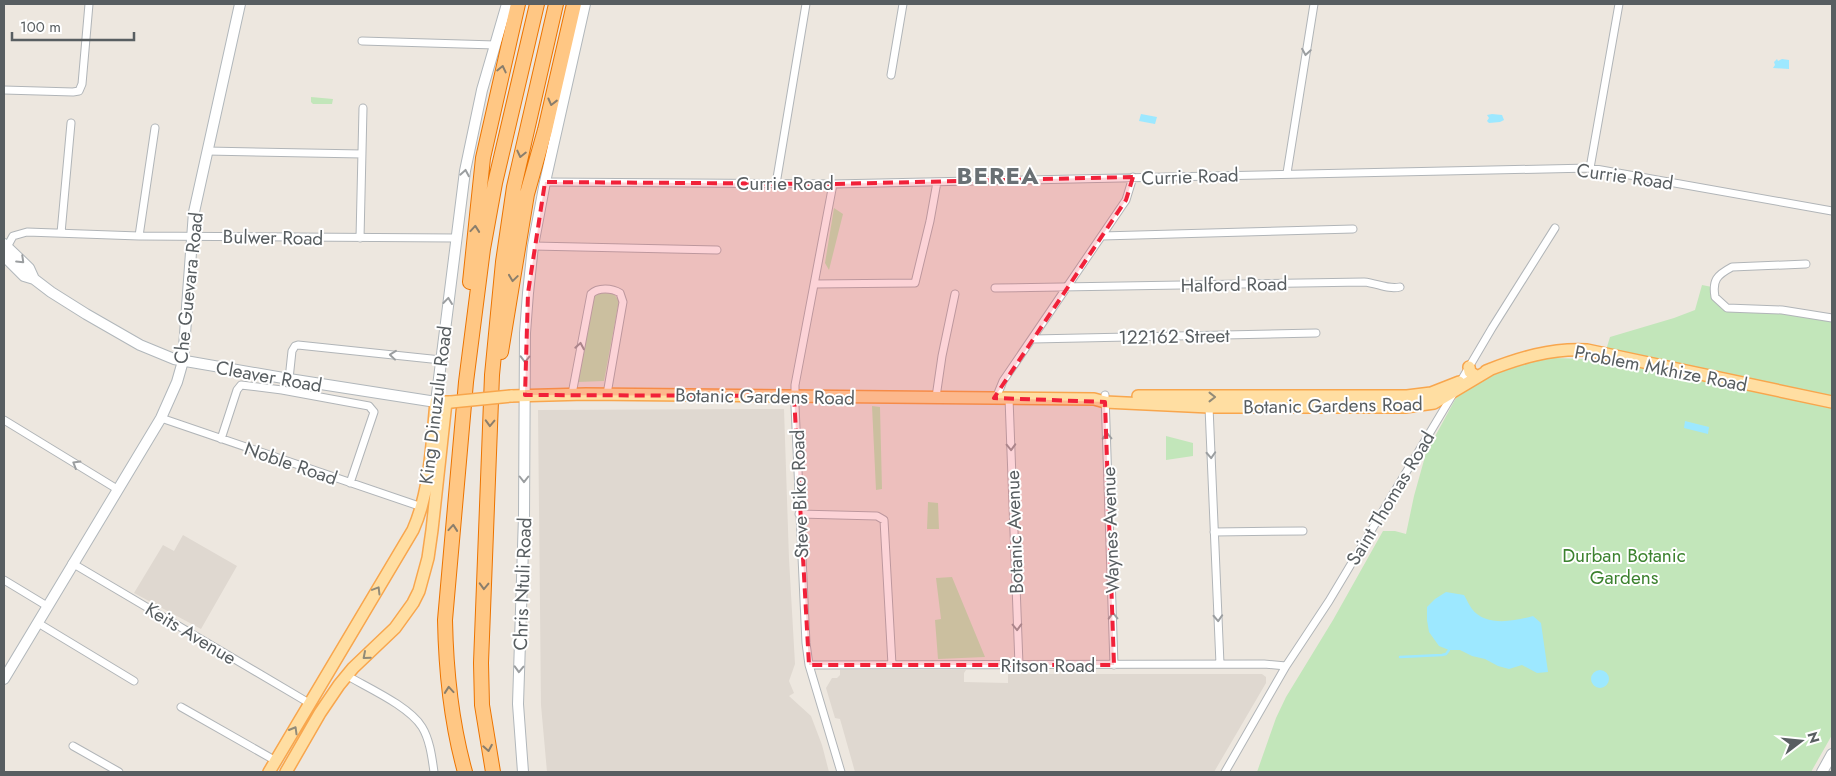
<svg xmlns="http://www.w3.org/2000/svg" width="1836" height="776" viewBox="0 0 1836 776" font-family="Jost,sans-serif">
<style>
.education{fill:#dfd8d0}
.green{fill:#c2e6ba}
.water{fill:#9de8ff}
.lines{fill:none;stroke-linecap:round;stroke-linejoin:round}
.stream{stroke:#9de8ff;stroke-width:2.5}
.street-casing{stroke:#b1b5b8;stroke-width:9}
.secondary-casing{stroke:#b1b7bb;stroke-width:12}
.primary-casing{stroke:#f8a64d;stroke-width:14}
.highway-casing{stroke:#ec7400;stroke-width:16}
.street{stroke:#fff;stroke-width:7}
.secondary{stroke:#fff;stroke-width:10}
.primary{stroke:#ffdea2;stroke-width:11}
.highway{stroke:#ffc784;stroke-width:14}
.primary-bridge-casing{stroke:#f8a64d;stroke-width:14;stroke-linecap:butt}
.primary-bridge{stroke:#ffdea2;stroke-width:11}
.oneway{stroke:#9b9ea0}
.oneway2{stroke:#8a7e6c}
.oneway3{stroke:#928b78}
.marked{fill:#f12139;fill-opacity:0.2;stroke:#f12139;stroke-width:4;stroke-dasharray:10 6;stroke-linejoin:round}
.labels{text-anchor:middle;stroke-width:4;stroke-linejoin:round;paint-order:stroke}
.street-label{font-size:19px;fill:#585e61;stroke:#fff}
.park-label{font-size:19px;fill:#3c822f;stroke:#fff}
.district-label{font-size:24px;font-weight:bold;letter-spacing:1px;fill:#697074;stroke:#fff}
</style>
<rect width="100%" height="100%" fill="#ede7df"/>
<path class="education" d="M 784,409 L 789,559 L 795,664 L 789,681 L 794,693 L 789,696 L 811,716 L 822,745 L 829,772 L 547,772 L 541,705 L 538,410 Z
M 183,535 L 237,566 L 201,629 L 134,593 L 163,545 L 174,551 Z
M 840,670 L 966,670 L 964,673 L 964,682 L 1008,683 L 1008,674 L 1262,674 L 1266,677 L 1266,683 L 1214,772 L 855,772 L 840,719 L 835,718 L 826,688 L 832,678 L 837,678 L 840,675 Z"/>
<path class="green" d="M 311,97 L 333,99 L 332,104 L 313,104 L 311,102 Z
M 834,208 L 843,214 L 829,270 L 825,263 Z
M 1702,285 L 1712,287 L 1718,304 L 1755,310 L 1832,319 L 1832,735 L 1811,772 L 1257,772 L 1276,718 L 1286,697 L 1333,620 L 1383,531 L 1395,531 L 1406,534 L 1414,496 L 1426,453 L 1463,385 L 1534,357 L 1603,360 L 1610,337 L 1674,318 L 1695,310 Z
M 605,292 L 614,294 L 619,301 L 604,381 L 578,382 L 577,379 L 593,297 L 598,294 Z
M 872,406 L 880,407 L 882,489 L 876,490 Z
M 1166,436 L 1193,443 L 1193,456 L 1166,460 Z
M 928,502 L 938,503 L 939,529 L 927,529 Z
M 952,577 L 985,657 L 938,659 L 935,620 L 941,619 L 936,578 Z"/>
<path class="water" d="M 1777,59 L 1778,61 L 1782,59 L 1789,60 L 1789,69 L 1773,68 L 1775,65 L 1774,62 Z
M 1141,114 L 1157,117 L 1155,124 L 1139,121 Z
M 1492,114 L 1502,115 L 1504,120 L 1500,122 L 1489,123 L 1487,121 L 1489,118 L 1487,115 Z
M 1685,421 L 1709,427 L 1708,434 L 1684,428 Z
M 1446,592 L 1464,595 C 1467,600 1469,605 1472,609 C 1486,627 1515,621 1533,616 L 1541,623 L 1548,672 L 1537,673 L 1522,665 L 1509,669 L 1498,666 L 1485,659 L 1472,656 L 1460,650 L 1449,650 L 1439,646 L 1429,632 L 1427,620 L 1427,607 L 1435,599 Z
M1591 679a9 9 0 1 1 18 0a9 9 0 1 1-18 0Z"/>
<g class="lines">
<path class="stream" d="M 1400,657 L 1442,655 L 1446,654 L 1449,650"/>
<g class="street-casing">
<path id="street" d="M 362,41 L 495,45
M 891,75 L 903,4
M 4,90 L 73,92 L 79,91 L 82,84 L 89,4
M 207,151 L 362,154
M 1590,168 L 1619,4
M 1287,173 L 1314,4
M 545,182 L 833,184 L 1590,168 L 1832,211
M 776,184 L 806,4
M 833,184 L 795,385 L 795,406 L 806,643 L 809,665 L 841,772
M 61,233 L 71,123
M 139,236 L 155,128
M 1102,236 L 1353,229
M 360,238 L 363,108
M 533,246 L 717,250
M 7,247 L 13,236 L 27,232 L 139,236 L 456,238
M 1806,264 L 1732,267 C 1717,275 1712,280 1715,297 L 1727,308 L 1782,310 L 1832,318
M 815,284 L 915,283 L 930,221 L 937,182
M 995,288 L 1364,282 C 1377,283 1388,290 1400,287
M 1033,339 L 1316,333
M 289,379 L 292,351 L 295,346 L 298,345 L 441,360
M 1459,384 L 1492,328 L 1555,228
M 572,394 L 591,294 C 598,287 612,288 620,293 L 623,302 L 607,394
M 1105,395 L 1114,665
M 936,397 L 942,356 L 955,294
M 996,398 L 1003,381 L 1126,200 L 1133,177
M 1009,398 L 1019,665
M 1209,407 L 1220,664
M 161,418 L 422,507
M 4,420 L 117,489
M 221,439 L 237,390 L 241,385 L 282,390 L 369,406 L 374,412 L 350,483
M 799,514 L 877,516 L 884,520 L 892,665
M 1214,532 L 1303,531
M 72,563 L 309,703
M 4,580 L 47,606
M 38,623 L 134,681
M 809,665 L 1264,664 L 1286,666
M 346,675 C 368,688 409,706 422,727 C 430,740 432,758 434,772
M 181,707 L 276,761
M 73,746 L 119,772
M 1225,772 L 1286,666 L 1329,601 L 1453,394"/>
</g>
<g class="secondary-casing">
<path id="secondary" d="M 4,244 L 29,268 L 34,279
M 4,256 L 24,276 L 34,279 L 51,292 L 86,314 L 140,345 L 174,359 L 289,379 L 436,402 L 465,171 L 482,90 L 507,4
M 4,679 L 161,418 L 177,382 L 183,361 L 194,212 L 240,4
M 523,772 L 518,704 L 524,516 L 525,333 L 528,293 L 533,246 L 545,182 L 585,4
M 1822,772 L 1832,754"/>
</g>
<g class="primary-casing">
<path id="primary" d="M 1469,367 L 1470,372 L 1476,376
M 1486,371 C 1519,358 1551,348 1587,350 L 1832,402
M 511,396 L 586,394 L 1094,399 L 1105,402 L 1209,407 L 1405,407 L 1434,403 L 1491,369
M 1138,396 L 1407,396 L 1431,393 L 1459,382
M 269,772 L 413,530 C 430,492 432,443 436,402 L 451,402
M 286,772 L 320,713 L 339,685 L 353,668 L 395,628 L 413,603 L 419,591 L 428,558 L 432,530 L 446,402"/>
</g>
<g class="highway-casing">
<path id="highway" d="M 470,282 L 483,158 L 518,4
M 501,352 L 527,194 L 545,130 L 574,4
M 465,772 C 451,722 446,672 445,620 L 466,382 L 483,249 L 495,183 L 537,4
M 493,772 L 482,705 L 481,663 L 492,375 L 503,262 L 514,187 L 556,4"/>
</g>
<use href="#street" class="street"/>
<use href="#secondary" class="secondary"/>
<use href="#primary" class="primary"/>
<use href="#highway" class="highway"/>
<g class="primary-bridge-casing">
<path id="primary-bridge" d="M 451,402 L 511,396"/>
</g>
<use href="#primary-bridge" class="primary-bridge"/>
</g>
<defs><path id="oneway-chevron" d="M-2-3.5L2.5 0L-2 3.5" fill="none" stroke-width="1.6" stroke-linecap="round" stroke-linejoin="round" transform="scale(1.25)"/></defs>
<g class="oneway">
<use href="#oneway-chevron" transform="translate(1306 52) rotate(99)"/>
<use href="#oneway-chevron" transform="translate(465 173) rotate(-80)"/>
<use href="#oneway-chevron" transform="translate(21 260) rotate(44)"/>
<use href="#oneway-chevron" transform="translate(448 301) rotate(-83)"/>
<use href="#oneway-chevron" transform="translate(580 346) rotate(-80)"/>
<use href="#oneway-chevron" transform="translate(393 355) rotate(-174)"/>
<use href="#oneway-chevron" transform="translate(525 359) rotate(91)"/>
<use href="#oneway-chevron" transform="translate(1107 436) rotate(-92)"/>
<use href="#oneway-chevron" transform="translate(1011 447) rotate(88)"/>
<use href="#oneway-chevron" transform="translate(1211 455) rotate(87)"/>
<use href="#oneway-chevron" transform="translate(76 464) rotate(-149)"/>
<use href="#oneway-chevron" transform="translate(524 479) rotate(90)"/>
<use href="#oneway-chevron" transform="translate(1113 616) rotate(-92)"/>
<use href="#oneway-chevron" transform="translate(1218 618) rotate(87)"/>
<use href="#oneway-chevron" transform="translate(1017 627) rotate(88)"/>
<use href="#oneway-chevron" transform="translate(519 669) rotate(92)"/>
</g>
<g class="oneway2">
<use href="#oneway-chevron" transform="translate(502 69) rotate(-77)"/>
<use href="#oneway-chevron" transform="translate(552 102) rotate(104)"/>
<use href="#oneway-chevron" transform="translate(521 154) rotate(103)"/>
<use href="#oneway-chevron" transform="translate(475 229) rotate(-85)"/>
<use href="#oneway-chevron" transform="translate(513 278) rotate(98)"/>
<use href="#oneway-chevron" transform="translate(490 423) rotate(92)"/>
<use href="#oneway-chevron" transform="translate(453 528) rotate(-85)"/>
<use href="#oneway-chevron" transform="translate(484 586) rotate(92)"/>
<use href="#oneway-chevron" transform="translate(449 690) rotate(-95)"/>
<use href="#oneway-chevron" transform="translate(488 748) rotate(80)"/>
</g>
<g class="oneway3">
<use href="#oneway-chevron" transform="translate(1212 397)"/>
<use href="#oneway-chevron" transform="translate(377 590) rotate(-59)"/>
<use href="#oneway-chevron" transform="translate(366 656) rotate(139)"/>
<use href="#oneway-chevron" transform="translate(294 730) rotate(-60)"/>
</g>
<path class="marked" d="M 1133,177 L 1126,200 L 994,398 L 1105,402 L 1114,665 L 809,665 L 794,396 L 525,395 L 528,293 L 545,182 L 833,184 Z"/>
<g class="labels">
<g class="street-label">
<text transform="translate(1190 176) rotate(-2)" y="7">Currie Road</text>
<text transform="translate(1625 176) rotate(8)" y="7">Currie Road</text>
<text x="785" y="190">Currie Road</text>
<text transform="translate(273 237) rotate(1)" y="7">Bulwer Road</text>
<text transform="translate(1234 284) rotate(-1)" y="7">Halford Road</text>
<text transform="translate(188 288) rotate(-84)" y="7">Che Guevara Road</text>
<text transform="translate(1174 336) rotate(-1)" y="7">122162 Street</text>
<text transform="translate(1661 368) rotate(11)" y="7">Problem Mkhize Road</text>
<text transform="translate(269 376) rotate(10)" y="7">Cleaver Road</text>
<text transform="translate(765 396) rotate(1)" y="7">Botanic Gardens Road</text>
<text transform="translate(435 405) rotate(-83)" y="7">King Dinuzulu Road</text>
<text transform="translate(1333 405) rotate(-1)" y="7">Botanic Gardens Road</text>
<text transform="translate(291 463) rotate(19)" y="7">Noble Road</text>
<text transform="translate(799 494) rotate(-92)" y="7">Steve Biko Road</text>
<text transform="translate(1390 498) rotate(-59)" y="7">Saint Thomas Road</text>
<text transform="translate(1110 530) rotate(-92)" y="7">Waynes Avenue</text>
<text transform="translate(1014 532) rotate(-92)" y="7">Botanic Avenue</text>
<text transform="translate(522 584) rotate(-88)" y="7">Chris Ntuli Road</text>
<text transform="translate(191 633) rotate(31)" y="7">Keits Avenue</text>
<text x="1048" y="672">Ritson Road</text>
</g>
<g class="park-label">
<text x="1624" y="562">Durban Botanic<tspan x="1624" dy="22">Gardens</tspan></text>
</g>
<g class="district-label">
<text x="998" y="184">BEREA</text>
</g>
</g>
<rect width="1836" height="776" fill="none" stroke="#585e61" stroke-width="10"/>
<g transform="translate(1801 741) rotate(74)" stroke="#ffffff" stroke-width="4" paint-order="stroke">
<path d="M0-4L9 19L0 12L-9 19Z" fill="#585e61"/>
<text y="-8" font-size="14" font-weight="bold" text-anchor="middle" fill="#585e61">N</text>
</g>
<path d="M12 32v8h122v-8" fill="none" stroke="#585e61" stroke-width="2.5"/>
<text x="20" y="32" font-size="15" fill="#585e61" stroke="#ffffff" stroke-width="4" paint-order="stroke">100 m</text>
</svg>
